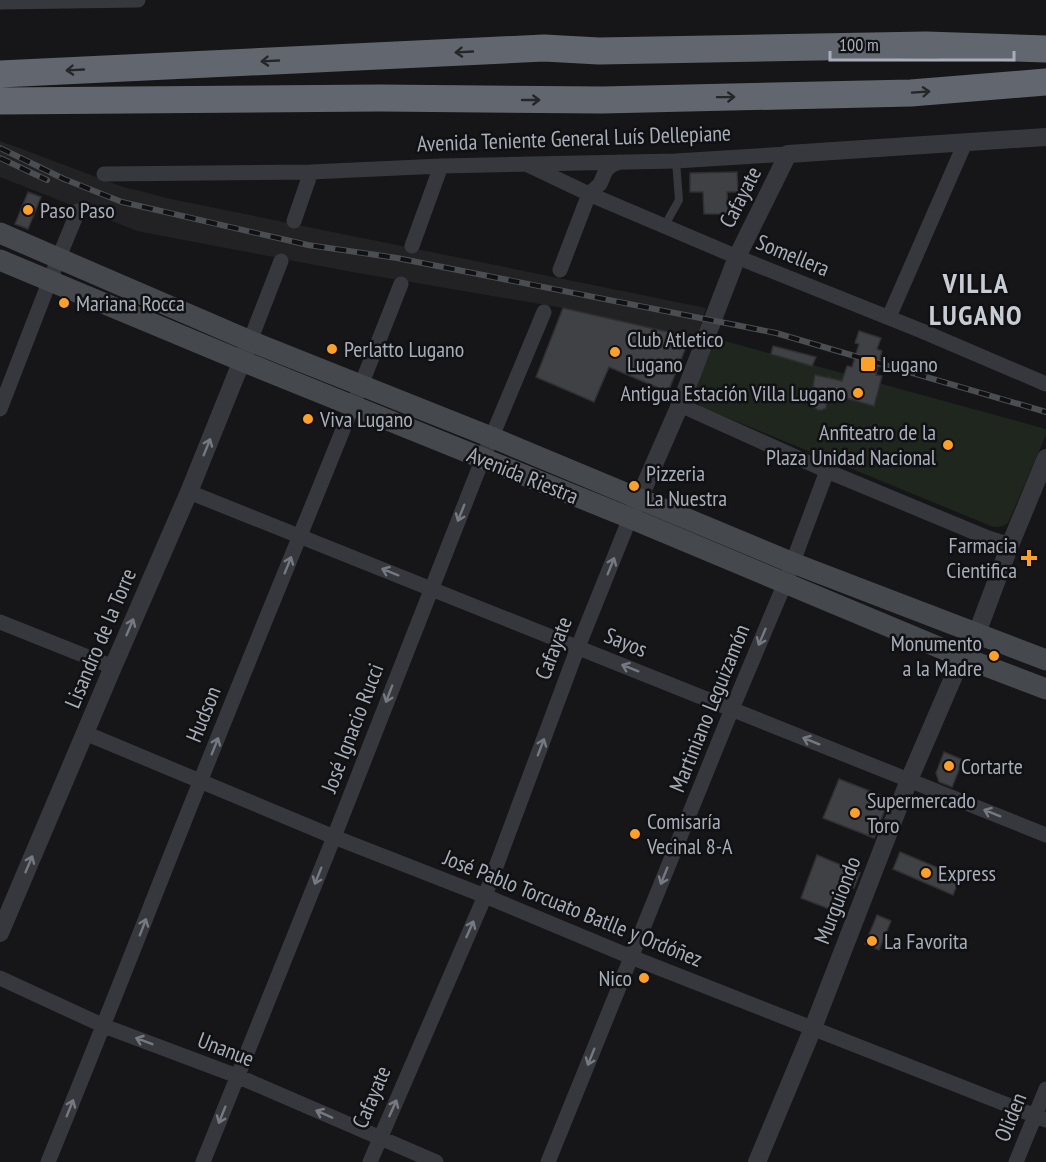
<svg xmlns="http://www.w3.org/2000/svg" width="1046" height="1162" viewBox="0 0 1046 1162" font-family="'PT Sans Narrow',sans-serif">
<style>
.built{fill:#222225}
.green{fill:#1e261e}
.building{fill:#404145;stroke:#303034;stroke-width:1.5}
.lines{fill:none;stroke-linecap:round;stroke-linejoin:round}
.service{stroke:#37383d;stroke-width:8}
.minor{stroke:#37383d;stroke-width:15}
.tertiary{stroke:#37383d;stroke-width:18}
.secondary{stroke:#45484d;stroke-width:21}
.motorway{stroke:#62676f;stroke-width:27}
.rail-casing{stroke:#4a4d52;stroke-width:6}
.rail{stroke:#111113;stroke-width:4;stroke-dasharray:11;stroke-linecap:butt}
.oneway{stroke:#25262a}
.oneway2{stroke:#757981}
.poi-dot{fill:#fba02a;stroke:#111113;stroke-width:2}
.labels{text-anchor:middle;stroke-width:5;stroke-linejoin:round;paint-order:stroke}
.street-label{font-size:22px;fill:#a7aeb9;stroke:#111113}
.poi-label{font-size:22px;fill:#a7aeb9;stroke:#111113;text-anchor:start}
.district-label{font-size:28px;font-weight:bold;letter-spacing:1.5px;fill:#c8cdd5;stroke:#111113}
</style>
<rect width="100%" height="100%" fill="#161618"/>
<path class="built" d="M 0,141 L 126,188 L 137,190 L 166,198 L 706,308 L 697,337 L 690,337 L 563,308 L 352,272 L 137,231 L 0,177 Z"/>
<path class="green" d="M 714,338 L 1046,429 L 1046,435 L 1008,523 C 1002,527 998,528 991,526 L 701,407 L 695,399 L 693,392 Z"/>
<path class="building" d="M 737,172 L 738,192 L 727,192 L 728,214 L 704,214 L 703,192 L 690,192 L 690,173 Z
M 28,192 L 41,197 L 28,229 L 15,224 Z
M 563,308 L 690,337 L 668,392 L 609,367 L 594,402 L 536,377 Z
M 859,331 L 881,338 L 877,349 L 882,351 L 876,375 L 882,376 L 874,406 L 828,393 L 826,408 L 822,410 L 818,410 L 814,407 L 813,403 L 821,389 L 813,387 L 815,375 L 828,378 L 829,377 L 829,378 L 842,381 L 847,366 L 852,367 L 859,344 L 855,343 Z
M 773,346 L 816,357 L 812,366 L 771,354 Z
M 944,752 L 963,760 L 952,787 L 939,782 L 936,773 Z
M 839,779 L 883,796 L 886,807 L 874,838 L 823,818 Z
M 900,852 L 960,877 L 953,895 L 893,869 Z
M 817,855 L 860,873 L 854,888 L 848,886 L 837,912 L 801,898 Z
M 877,915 L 891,921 L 879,950 L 865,944 Z"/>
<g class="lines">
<path class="service" d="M 665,225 L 679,200 L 676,161"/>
<path class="minor" d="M 0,2 L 138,0
M 528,165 L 589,194 L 737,257 L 922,331 L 1046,384
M 104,174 L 311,172 L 441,166 L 676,161 L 788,154
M 294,221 L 311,172
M 412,246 L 441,166
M 560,270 L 589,194 L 600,184 L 606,170 L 612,165 L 620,162
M 889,317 L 965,143
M 250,341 L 281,261
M 680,405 L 827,471 L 988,538 L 1010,545
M 0,409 L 59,257 L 78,211
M 189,492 L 1046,835
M 0,622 L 113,667
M 85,733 L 334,837 L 485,896 L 631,957 L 1046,1120
M 0,978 L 104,1026 L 237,1076 L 436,1162
M 48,1162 C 100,1036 149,909 200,782 C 266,616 336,451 401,284
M 203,1162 L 334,837 L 483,458 L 544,312
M 370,1162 L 485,896 L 578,647 L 630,518
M 548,1162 L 732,709 L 785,583 L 827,471
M 1016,1162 L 1046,1089"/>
<path class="tertiary" d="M 634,510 L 680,405 L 737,257 L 788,154 L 1046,137
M 0,933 L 113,667 L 189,492 L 247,348
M 757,1162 L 813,1028 L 909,780 L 962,657 L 977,633 L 1010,545 L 1046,458"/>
<path class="secondary" d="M 0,233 L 250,341 L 491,437 L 793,563 L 1046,660
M 0,260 L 242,361 L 630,518 L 962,657 L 1046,689"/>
<path class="motorway" d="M 0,74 L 544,48 L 599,51 L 926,45 L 1046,49
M 0,101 L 380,98 L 602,100 L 911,93 L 1046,82"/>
<g class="rail-casing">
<path id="rail" d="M 0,148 L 64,179 L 122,202 L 308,245 L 397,258 L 776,333 L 1046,412
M 0,158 L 47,180"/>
</g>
<use href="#rail" class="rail"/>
</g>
<defs><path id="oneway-shaft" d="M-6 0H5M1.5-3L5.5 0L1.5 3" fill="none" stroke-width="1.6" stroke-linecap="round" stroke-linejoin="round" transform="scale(1.5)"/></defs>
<g class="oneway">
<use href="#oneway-shaft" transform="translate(464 52) rotate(177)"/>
<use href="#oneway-shaft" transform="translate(270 61) rotate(177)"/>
<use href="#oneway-shaft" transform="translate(75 70) rotate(177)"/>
<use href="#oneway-shaft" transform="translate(921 92) rotate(-4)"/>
<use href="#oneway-shaft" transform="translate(726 97) rotate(-1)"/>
<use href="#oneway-shaft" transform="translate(531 100)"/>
</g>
<g class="oneway2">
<use href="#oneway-shaft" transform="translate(207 447) rotate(-68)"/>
<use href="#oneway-shaft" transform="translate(461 513) rotate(112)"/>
<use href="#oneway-shaft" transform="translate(288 565) rotate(-68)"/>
<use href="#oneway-shaft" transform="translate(611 566) rotate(-68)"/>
<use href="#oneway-shaft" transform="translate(390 572) rotate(-158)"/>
<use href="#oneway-shaft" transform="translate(130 627) rotate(-67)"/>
<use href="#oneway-shaft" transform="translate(762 637) rotate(113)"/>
<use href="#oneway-shaft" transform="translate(630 668) rotate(-158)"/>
<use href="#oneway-shaft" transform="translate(389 694) rotate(111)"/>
<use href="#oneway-shaft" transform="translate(811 741) rotate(-158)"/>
<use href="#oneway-shaft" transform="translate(215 746) rotate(-68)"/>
<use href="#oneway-shaft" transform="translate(541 747) rotate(-69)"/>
<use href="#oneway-shaft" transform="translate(992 813) rotate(-158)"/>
<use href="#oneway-shaft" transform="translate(29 864) rotate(-67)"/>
<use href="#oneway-shaft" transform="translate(318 876) rotate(112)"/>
<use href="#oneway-shaft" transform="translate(664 876) rotate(112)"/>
<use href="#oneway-shaft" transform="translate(143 927) rotate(-69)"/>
<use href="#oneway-shaft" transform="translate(470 929) rotate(-66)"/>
<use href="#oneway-shaft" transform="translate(144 1041) rotate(-159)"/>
<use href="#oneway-shaft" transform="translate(591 1057) rotate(112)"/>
<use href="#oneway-shaft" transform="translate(70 1108) rotate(-68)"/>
<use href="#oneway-shaft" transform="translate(393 1108) rotate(-66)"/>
<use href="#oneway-shaft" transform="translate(324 1114) rotate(-156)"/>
<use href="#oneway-shaft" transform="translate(222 1115) rotate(112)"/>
</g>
<g class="poi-dot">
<circle cx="28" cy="210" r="6"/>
<circle cx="64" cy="303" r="6"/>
<circle cx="332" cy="349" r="6"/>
<circle cx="615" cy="352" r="6"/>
<rect x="860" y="356" width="16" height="16" rx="3"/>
<circle cx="858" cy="393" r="6"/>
<circle cx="308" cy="419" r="6"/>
<circle cx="948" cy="445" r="6"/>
<circle cx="634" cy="486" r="6"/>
<path d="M1026 549h6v6h6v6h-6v6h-6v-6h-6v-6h6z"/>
<circle cx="994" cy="656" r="6"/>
<circle cx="949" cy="766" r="6"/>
<circle cx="855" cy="813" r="6"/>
<circle cx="635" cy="834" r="6"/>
<circle cx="926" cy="873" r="6"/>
<circle cx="872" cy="941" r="6"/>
<circle cx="644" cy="978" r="6"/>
</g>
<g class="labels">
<g class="street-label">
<text transform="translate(574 138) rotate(-2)" y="8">Avenida Teniente General Luís Dellepiane</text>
<text transform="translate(740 197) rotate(-63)" y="8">Cafayate</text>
<text transform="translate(793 255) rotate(22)" y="8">Somellera</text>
<text transform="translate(523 475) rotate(22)" y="8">Avenida Riestra</text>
<text transform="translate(100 638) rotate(-67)" y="8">Lisandro de la Torre</text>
<text transform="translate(626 642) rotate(22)" y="8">Sayos</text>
<text transform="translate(553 648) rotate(-69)" y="8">Cafayate</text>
<text transform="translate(709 708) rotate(-68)" y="8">Martiniano Leguizamón</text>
<text transform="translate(203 714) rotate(-68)" y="8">Hudson</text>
<text transform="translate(352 728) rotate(-69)" y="8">José Ignacio Rucci</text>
<text transform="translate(837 900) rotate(-69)" y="8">Murguiondo</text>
<text transform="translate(573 908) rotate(22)" y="8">José Pablo Torcuato Batlle y Ordóñez</text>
<text transform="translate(226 1049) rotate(21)" y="8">Unanue</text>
<text transform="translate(371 1097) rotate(-67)" y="8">Cafayate</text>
<text transform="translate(1010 1117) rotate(-68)" y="8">Oliden</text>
</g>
<g class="poi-label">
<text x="40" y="218">Paso Paso</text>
<text x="76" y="311">Mariana Rocca</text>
<text x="627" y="347">Club Atletico<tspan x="627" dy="25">Lugano</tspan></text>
<text x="344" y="357">Perlatto Lugano</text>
<text x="882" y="372">Lugano</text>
<text x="846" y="401" text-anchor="end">Antigua Estación Villa Lugano</text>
<text x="320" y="427">Viva Lugano</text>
<text x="936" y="440" text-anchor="end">Anfiteatro de la<tspan x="936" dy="25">Plaza Unidad Nacional</tspan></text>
<text x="646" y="481">Pizzeria<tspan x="646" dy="25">La Nuestra</tspan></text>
<text x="1017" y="553" text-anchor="end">Farmacia<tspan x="1017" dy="25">Cientifica</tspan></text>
<text x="982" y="651" text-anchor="end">Monumento<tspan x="982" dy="25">a la Madre</tspan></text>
<text x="961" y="774">Cortarte</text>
<text x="867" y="808">Supermercado<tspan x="867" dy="25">Toro</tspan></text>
<text x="647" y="829">Comisaría<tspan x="647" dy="25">Vecinal 8-A</tspan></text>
<text x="938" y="881">Express</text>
<text x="884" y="949">La Favorita</text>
<text x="632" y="986" text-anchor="end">Nico</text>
</g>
<g class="district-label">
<text x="976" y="293">VILLA<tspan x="976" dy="32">LUGANO</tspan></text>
</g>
</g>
<path d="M830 51v9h184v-9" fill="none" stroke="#a7aeb9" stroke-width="3"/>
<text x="839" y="51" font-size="18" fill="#a7aeb9" stroke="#111113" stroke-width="4.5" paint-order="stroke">100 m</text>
</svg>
